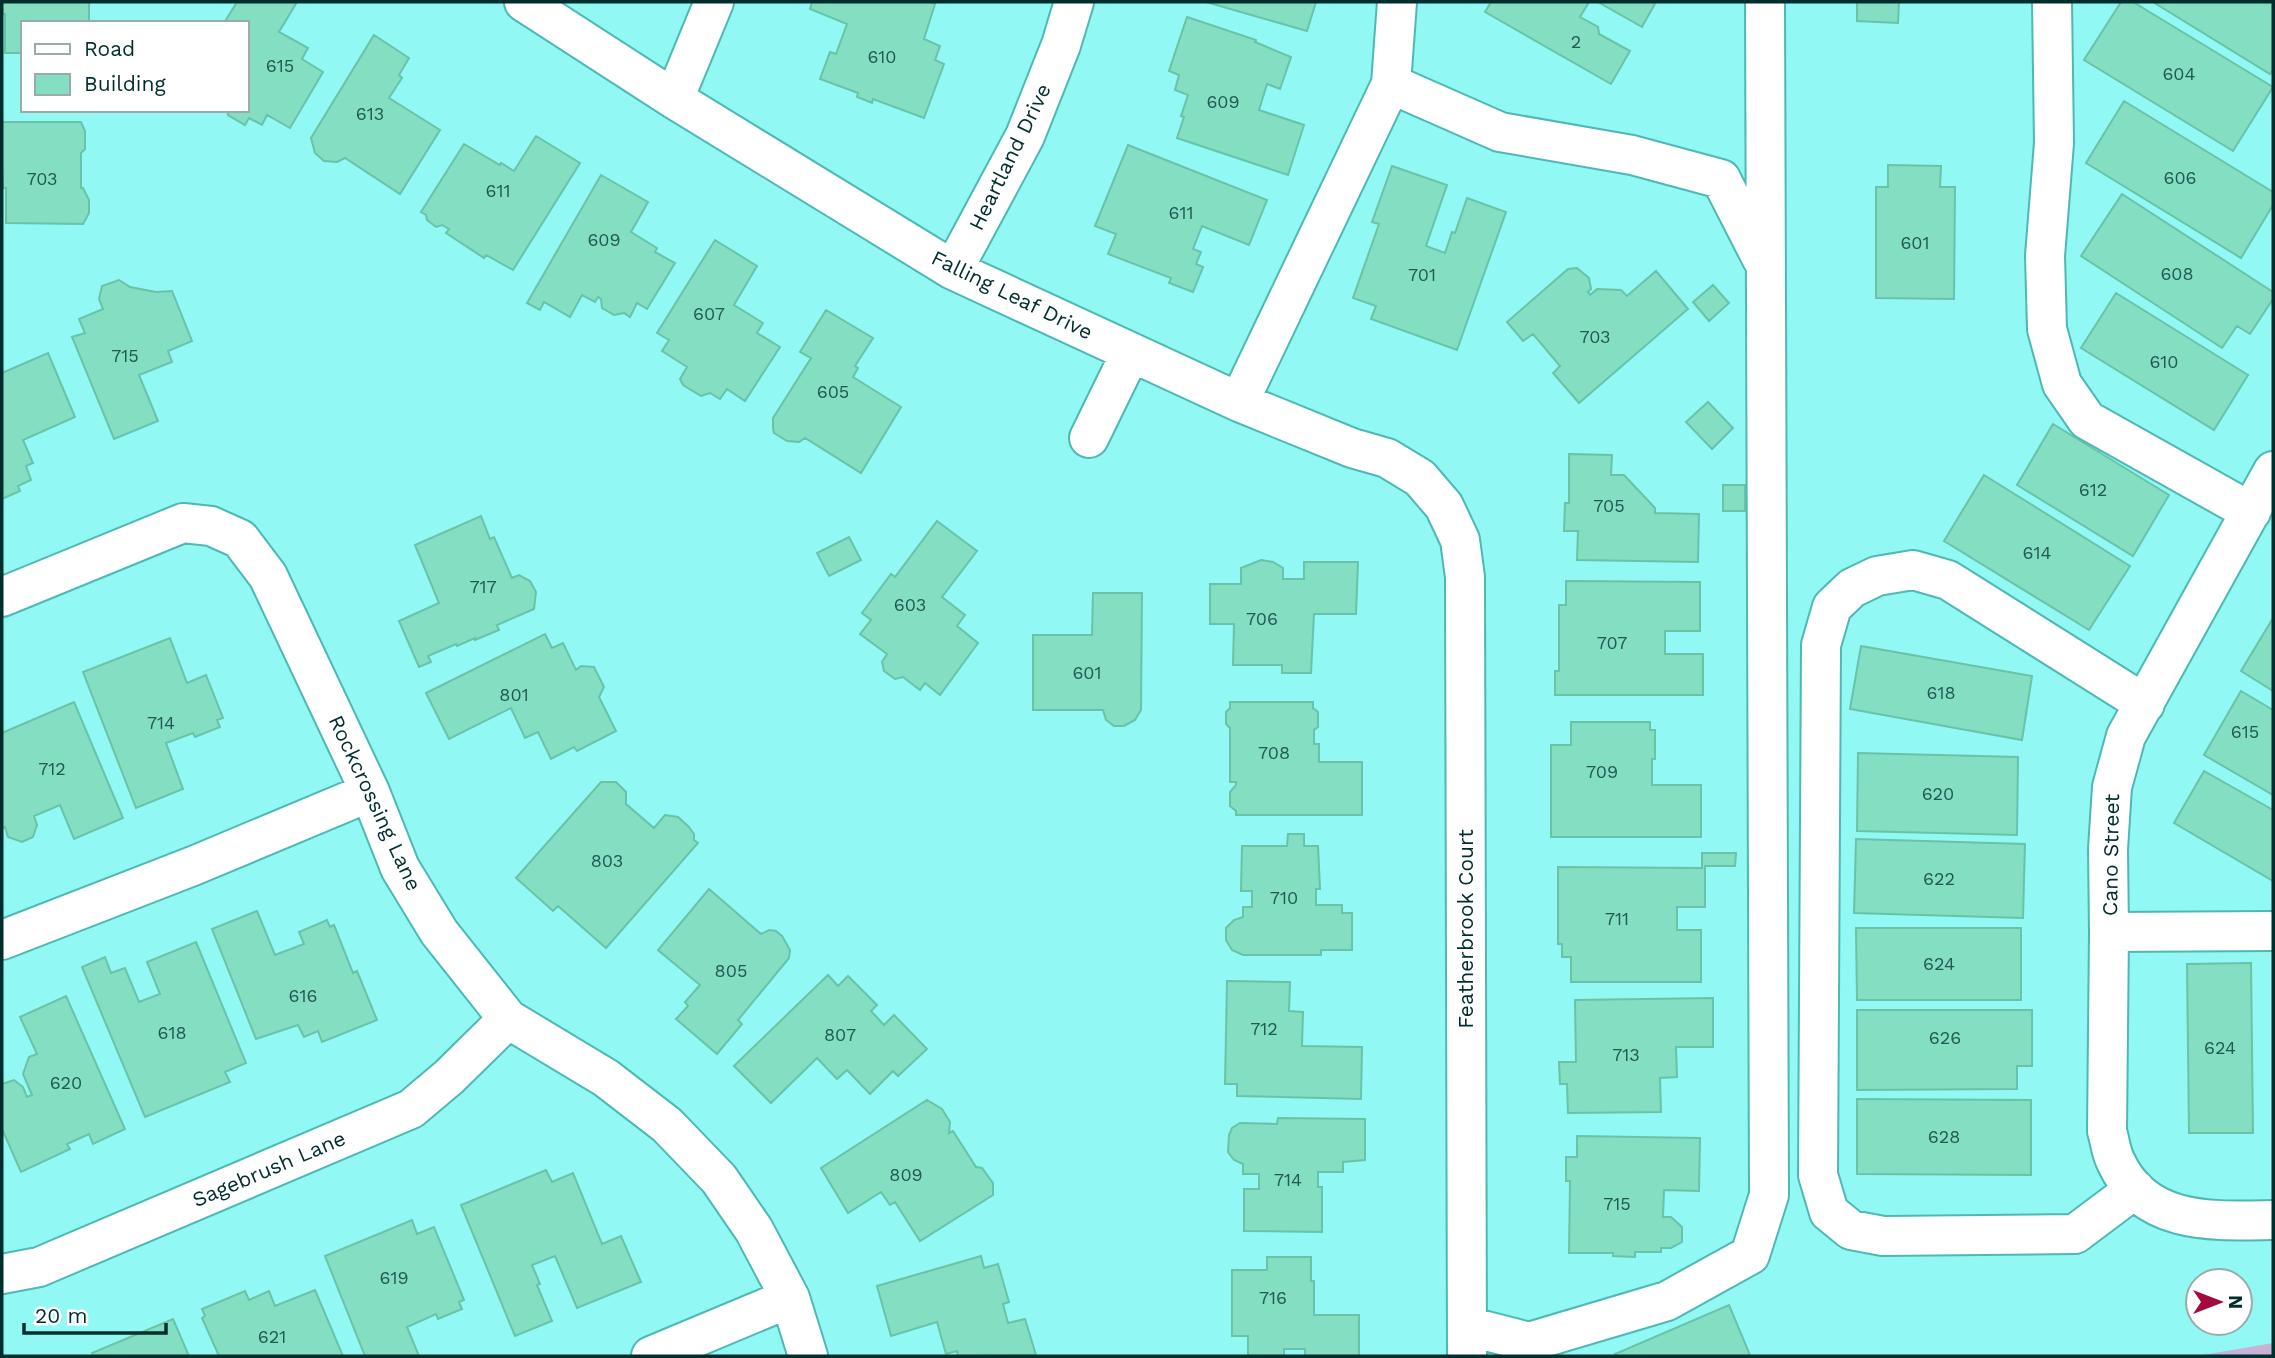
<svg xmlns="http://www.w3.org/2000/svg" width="2275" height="1358" viewBox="0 0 2275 1358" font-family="'Work Sans',sans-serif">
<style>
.green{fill:#c8b2d6}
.building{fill:#83dec2;stroke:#68c3a8;stroke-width:2}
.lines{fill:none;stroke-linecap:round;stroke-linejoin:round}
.minor-casing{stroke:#4eb8b4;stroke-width:42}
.minor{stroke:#fff;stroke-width:38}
.labels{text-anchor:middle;stroke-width:5;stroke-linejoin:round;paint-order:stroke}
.number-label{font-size:18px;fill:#215a52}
.street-label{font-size:21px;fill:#002e2d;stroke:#fff}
</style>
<rect width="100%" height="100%" fill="#91f8f4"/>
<path class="green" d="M 2273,1343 L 2273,1356 L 2197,1356 Z"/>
<path class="building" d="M 2,2 L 89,2 L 89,23 L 23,23 L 23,53 L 5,53 L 5,14 L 2,14 Z
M 237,2 L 297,2 L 279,32 L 308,48 L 302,59 L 323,72 L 290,128 L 267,115 L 262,125 L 249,118 L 245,125 L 228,115 L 227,110 L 247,110 L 247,23 L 224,23 Z
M 812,2 L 929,2 L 935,4 L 924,39 L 940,46 L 935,60 L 944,64 L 924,118 L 873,99 L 872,103 L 857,97 L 858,93 L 820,79 L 830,52 L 836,54 L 847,24 L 810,9 Z
M 1206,2 L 1316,2 L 1307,31 Z
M 1491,2 L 1589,2 L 1580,17 L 1598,27 L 1599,34 L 1630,51 L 1611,84 L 1485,12 Z
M 1598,2 L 1656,2 L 1642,27 Z
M 1857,2 L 1899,2 L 1898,23 L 1857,21 Z
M 2121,2 L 2133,2 L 2273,87 L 2233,151 L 2084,60 Z
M 2153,2 L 2273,2 L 2273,69 L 2270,74 Z
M 1187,17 L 1256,40 L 1255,42 L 1291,57 L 1280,89 L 1267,84 L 1259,110 L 1304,125 L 1288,175 L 1177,138 L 1184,117 L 1181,116 L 1188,95 L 1175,90 L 1179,75 L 1169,71 Z
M 374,35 L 409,58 L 399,75 L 402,78 L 389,98 L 440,130 L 400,194 L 345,158 L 337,162 L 324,161 L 315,153 L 311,138 Z
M 2124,101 L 2273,192 L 2273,205 L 2241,258 L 2086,163 Z
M 2,122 L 81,122 L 85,131 L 85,149 L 81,153 L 81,188 L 83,188 L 89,200 L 89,213 L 83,224 L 6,223 L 6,188 L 3,188 L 2,169 Z
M 536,136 L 580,163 L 513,270 L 486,255 L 484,258 L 446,233 L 449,229 L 442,225 L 436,227 L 427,220 L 426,215 L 421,212 L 464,144 L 500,165 L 501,163 L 514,171 Z
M 1128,145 L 1267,200 L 1249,245 L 1202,226 L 1193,249 L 1201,252 L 1196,264 L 1203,267 L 1193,292 L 1169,283 L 1171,278 L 1108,254 L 1116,234 L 1095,226 Z
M 1888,165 L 1941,166 L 1940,187 L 1955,187 L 1954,299 L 1876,298 L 1876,187 L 1888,187 Z
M 1392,166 L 1447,185 L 1426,246 L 1445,253 L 1452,232 L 1455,233 L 1467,198 L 1506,212 L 1457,350 L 1371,319 L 1376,306 L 1353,298 L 1379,224 L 1372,222 Z
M 601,175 L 648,202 L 631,232 L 657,248 L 655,252 L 675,263 L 647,309 L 637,303 L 630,317 L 624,313 L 614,315 L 602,308 L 601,299 L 598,297 L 595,302 L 582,295 L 570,317 L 544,302 L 540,310 L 527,303 Z
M 2122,194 L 2273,292 L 2273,299 L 2250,334 L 2237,326 L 2222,348 L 2081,256 Z
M 715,240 L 757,266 L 734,305 L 763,323 L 757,333 L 780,347 L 745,401 L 727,389 L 720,399 L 710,393 L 701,396 L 683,385 L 680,379 L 687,367 L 662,351 L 669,340 L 657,333 Z
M 1577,268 L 1589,278 L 1591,289 L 1588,292 L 1590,295 L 1597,289 L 1621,290 L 1627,296 L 1656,271 L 1688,309 L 1579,403 L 1553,373 L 1560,366 L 1533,334 L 1523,341 L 1507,322 L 1568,269 Z
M 119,280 L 130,287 L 156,292 L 172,291 L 192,341 L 168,351 L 172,362 L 139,375 L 158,421 L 114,439 L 72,337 L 85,333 L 79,319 L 103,309 L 99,299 L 102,286 Z
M 1713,285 L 1729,303 L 1709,321 L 1693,302 Z
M 2116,293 L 2248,375 L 2214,430 L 2081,348 Z
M 826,310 L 873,338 L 855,366 L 858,368 L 853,377 L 901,407 L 861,473 L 805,438 L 799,442 L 787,441 L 774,433 L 773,428 L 773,418 L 811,358 L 800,352 Z
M 48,353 L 75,417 L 23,440 L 33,463 L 26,466 L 31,480 L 18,486 L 20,491 L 2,499 L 2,373 Z
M 1708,402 L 1733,428 L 1712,449 L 1686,422 Z
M 2053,424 L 2169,495 L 2133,556 L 2017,485 Z
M 1569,454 L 1612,455 L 1611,475 L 1624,475 L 1655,508 L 1655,513 L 1699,514 L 1698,562 L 1577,560 L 1578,531 L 1564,531 L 1565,503 L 1569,503 Z
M 1984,475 L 2130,566 L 2089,630 L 1944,541 Z
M 1723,485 L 1745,485 L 1745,511 L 1723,511 Z
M 481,516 L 490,539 L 494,537 L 512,578 L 519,575 L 530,581 L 536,592 L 534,609 L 497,625 L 499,630 L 475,640 L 475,638 L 457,646 L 456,644 L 428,656 L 431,662 L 419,667 L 399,621 L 439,603 L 415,545 Z
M 937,521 L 977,551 L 942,597 L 965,615 L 957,626 L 978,643 L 940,695 L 925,683 L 920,690 L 903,677 L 895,679 L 884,671 L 882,662 L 887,654 L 860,634 L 871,620 L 862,613 L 891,574 L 895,577 Z
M 849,537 L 861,560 L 829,576 L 817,553 Z
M 1261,560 L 1273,562 L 1283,568 L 1283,579 L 1304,579 L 1304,562 L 1358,562 L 1356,614 L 1314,614 L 1311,673 L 1282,673 L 1282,665 L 1233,665 L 1234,624 L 1210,624 L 1210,584 L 1241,584 L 1241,568 Z
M 1566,581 L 1700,582 L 1700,631 L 1665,631 L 1665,654 L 1703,654 L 1703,695 L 1555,695 L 1555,671 L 1559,671 L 1559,605 L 1566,605 Z
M 1093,593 L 1142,593 L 1141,710 L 1135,720 L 1124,726 L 1114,726 L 1106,720 L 1103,710 L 1033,710 L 1033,635 L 1092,635 Z
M 2273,618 L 2273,691 L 2241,671 Z
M 545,634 L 552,648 L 563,643 L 576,670 L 581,666 L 594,667 L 604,687 L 599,697 L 616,731 L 577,751 L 574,747 L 551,759 L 538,732 L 525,738 L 511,708 L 449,739 L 426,693 Z
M 170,638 L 187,683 L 206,675 L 223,718 L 217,720 L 220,727 L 195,737 L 193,733 L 166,743 L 183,789 L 136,808 L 83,672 Z
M 1861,646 L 2032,676 L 2022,740 L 1850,709 Z
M 2241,691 L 2273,710 L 2273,795 L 2204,755 Z
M 74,702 L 123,818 L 74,839 L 60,805 L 34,816 L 37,825 L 33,837 L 22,842 L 8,837 L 5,827 L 2,828 L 2,733 Z
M 1230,702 L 1313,702 L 1313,708 L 1318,712 L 1318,727 L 1314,730 L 1314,744 L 1319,744 L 1319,762 L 1362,762 L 1362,815 L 1236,815 L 1236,811 L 1230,806 L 1230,792 L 1236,785 L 1236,782 L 1230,782 L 1230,728 L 1226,724 L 1226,712 L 1230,708 Z
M 1571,722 L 1650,722 L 1650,730 L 1655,730 L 1655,759 L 1652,759 L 1652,785 L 1701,785 L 1701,837 L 1551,837 L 1551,745 L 1571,745 Z
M 1858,753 L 2018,757 L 2017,835 L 1857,831 Z
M 2204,771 L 2273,810 L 2273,881 L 2174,823 Z
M 601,782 L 616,782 L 626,792 L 626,804 L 654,828 L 665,815 L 678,817 L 689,827 L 694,834 L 694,840 L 698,843 L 606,948 L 558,906 L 553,911 L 516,878 Z
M 1288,834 L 1304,834 L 1304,846 L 1318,846 L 1320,889 L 1316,889 L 1316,905 L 1342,905 L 1342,913 L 1352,913 L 1352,950 L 1321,950 L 1321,955 L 1243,955 L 1232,950 L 1226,940 L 1226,928 L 1234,920 L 1243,917 L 1243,907 L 1252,907 L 1252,891 L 1241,891 L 1242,846 L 1287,846 Z
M 1856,839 L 2025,844 L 2023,918 L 1854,913 Z
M 1702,853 L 1736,853 L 1735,866 L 1705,866 L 1705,907 L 1677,907 L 1677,930 L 1701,930 L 1701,982 L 1571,982 L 1571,957 L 1562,957 L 1562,944 L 1558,944 L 1558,867 L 1702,868 Z
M 709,889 L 761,934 L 769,930 L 776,931 L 782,936 L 790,950 L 789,958 L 738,1020 L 742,1024 L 717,1054 L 676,1019 L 688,1006 L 685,1002 L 700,985 L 658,950 Z
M 257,911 L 275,955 L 304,944 L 299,932 L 327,920 L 330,927 L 334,925 L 353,973 L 357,971 L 377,1020 L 322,1042 L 318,1031 L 304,1037 L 298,1025 L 256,1039 L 212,929 Z
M 1856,928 L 2021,928 L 2021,1000 L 1857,1000 Z
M 196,942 L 246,1063 L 225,1072 L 230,1082 L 145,1117 L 82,967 L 105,957 L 111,973 L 125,968 L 139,1002 L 160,994 L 147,962 Z
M 2251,963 L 2253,1133 L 2189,1133 L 2187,964 Z
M 828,975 L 838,986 L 848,976 L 877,1005 L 871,1011 L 884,1025 L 894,1015 L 927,1049 L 898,1076 L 893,1071 L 870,1094 L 847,1070 L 837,1079 L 817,1058 L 771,1103 L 734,1066 Z
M 1227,981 L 1290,982 L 1289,1011 L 1303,1012 L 1302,1046 L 1362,1047 L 1361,1099 L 1237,1096 L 1237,1084 L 1225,1084 Z
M 66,996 L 125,1129 L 93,1144 L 89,1134 L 67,1144 L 70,1149 L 21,1172 L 2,1129 L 2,1084 L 14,1080 L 23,1087 L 27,1097 L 32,1095 L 23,1074 L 29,1057 L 37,1054 L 20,1017 Z
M 1713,998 L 1713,1047 L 1676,1047 L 1677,1077 L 1660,1078 L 1661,1112 L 1568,1113 L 1567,1084 L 1560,1084 L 1559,1062 L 1576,1062 L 1575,1000 Z
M 1857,1010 L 2032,1010 L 2032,1066 L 2017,1066 L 2017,1089 L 1857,1090 Z
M 1857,1099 L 2031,1100 L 2031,1175 L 1857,1174 Z
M 927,1100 L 942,1109 L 950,1122 L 949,1133 L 953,1131 L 976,1167 L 982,1168 L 993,1183 L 993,1195 L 920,1241 L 895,1202 L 890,1205 L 881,1192 L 848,1213 L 821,1168 Z
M 1278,1118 L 1365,1119 L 1365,1160 L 1343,1162 L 1343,1172 L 1318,1172 L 1318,1187 L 1322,1187 L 1322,1232 L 1244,1231 L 1244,1189 L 1259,1189 L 1259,1174 L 1243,1174 L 1243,1164 L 1234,1160 L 1228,1152 L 1229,1135 L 1232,1128 L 1240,1123 L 1277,1124 Z
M 1577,1136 L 1700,1138 L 1699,1191 L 1664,1190 L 1663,1217 L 1671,1217 L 1682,1227 L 1682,1242 L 1671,1248 L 1661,1248 L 1661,1252 L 1635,1252 L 1635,1257 L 1613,1256 L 1613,1253 L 1569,1253 L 1570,1181 L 1566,1181 L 1566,1157 L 1577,1157 Z
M 546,1170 L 552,1182 L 573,1173 L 602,1244 L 621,1236 L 641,1282 L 577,1308 L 555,1256 L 532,1265 L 540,1284 L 537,1285 L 552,1321 L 515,1336 L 461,1205 Z
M 412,1220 L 417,1234 L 434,1227 L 464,1300 L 459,1302 L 462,1309 L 438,1319 L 436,1314 L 407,1327 L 419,1356 L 365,1356 L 325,1256 Z
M 981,1256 L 984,1268 L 998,1264 L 1009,1302 L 1003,1304 L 1008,1323 L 1025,1319 L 1036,1355 L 958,1356 L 957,1351 L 946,1354 L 937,1322 L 891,1336 L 877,1286 Z
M 1267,1257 L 1311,1257 L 1311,1281 L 1314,1281 L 1314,1315 L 1359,1315 L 1359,1356 L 1305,1356 L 1305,1349 L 1284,1349 L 1284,1356 L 1248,1356 L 1248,1336 L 1232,1336 L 1232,1270 L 1267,1270 Z
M 315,1290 L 343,1356 L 219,1356 L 202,1318 L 205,1316 L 202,1309 L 245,1291 L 249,1300 L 269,1291 L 275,1306 Z
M 1729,1305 L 1750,1355 L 1746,1356 L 1616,1356 L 1615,1354 Z
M 173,1319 L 189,1356 L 93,1356 L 92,1353 Z"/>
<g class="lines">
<g class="minor-casing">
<path id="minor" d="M 524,2 L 674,99 L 953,270 L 1239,402 L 1352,448 L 1387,458 L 1420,478 L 1444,506 L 1460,540 L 1465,577 L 1467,1356
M 2052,2 L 2054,143 L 2045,256 L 2047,329 L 2062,384 L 2087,420 L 2251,512
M 1391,84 L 1500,132 L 1632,155 L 1721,179 L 1762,259
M 674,99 L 714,2
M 953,270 L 1025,136 L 1061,45 L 1074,2
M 1239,402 L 1391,84 L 1397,2
M 1089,438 L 1131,352
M 2273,471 L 2126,736 L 2112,787 L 2108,849 L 2109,932 L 2107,1131 C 2110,1141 2111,1153 2116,1162 C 2145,1226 2214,1221 2273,1220
M 2,597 L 183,523 L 211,526 L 240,539 L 268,576 L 370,792 L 400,868 L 439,932 L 508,1019 L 606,1078 L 667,1125 L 719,1179 L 754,1230 L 790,1298 L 808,1356
M 2109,932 L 2273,931
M 2,940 L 193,866 L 370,792
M 2135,1189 L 2075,1234 L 1883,1236 L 1851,1230 L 1829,1212 L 1818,1175 L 1821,645 L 1832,607 L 1852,588 L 1877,576 L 1913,570 L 1948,580 L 2145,704
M 2,1274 L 39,1267 L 411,1109 L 449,1077 L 508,1019
M 1467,1326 L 1529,1342 L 1667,1301 L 1750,1255 L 1769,1195 L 1765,2
M 651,1356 L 790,1298"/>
</g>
<use href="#minor" class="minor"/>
</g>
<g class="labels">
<g class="number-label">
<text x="1576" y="48">2</text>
<text x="882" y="63">610</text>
<text x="280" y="72">615</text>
<text x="2179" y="80">604</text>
<text x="1223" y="108">609</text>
<text x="370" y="120">613</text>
<text x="2180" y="184">606</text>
<text x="42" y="185">703</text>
<text x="498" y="197">611</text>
<text x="1181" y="219">611</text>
<text x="604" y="246">609</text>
<text x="1915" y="249">601</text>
<text x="2177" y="280">608</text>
<text x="1422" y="281">701</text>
<text x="709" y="320">607</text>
<text x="1595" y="343">703</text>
<text x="125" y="362">715</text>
<text x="2164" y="368">610</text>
<text x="833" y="398">605</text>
<text x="2093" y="496">612</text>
<text x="1609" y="512">705</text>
<text x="2037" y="559">614</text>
<text x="483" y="593">717</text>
<text x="910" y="611">603</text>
<text x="1262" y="625">706</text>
<text x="1612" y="649">707</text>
<text x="1087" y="679">601</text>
<text x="1941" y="699">618</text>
<text x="514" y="701">801</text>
<text x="161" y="729">714</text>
<text x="2245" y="738">615</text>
<text x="1274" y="759">708</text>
<text x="52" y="775">712</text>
<text x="1602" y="778">709</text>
<text x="1938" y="800">620</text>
<text x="607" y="867">803</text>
<text x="1939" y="885">622</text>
<text x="1284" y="904">710</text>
<text x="1617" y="925">711</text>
<text x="1939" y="970">624</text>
<text x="731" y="977">805</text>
<text x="303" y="1002">616</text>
<text x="1264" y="1035">712</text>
<text x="172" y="1039">618</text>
<text x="840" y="1041">807</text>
<text x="1945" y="1044">626</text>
<text x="2220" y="1054">624</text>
<text x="1626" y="1061">713</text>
<text x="66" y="1089">620</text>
<text x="1944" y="1143">628</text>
<text x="906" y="1181">809</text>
<text x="1288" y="1186">714</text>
<text x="1617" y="1210">715</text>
<text x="394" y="1284">619</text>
<text x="1273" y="1304">716</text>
<text x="272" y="1343">621</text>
</g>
<g class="street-label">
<text transform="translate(1010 157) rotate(-64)" y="7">Heartland Drive</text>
<text transform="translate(1012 295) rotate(26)" y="7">Falling Leaf Drive</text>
<text transform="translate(375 803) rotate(65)" y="7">Rockcrossing Lane</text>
<text transform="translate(2111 855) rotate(-89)" y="7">Cano Street</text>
<text transform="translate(1466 929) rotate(-90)" y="7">Featherbrook Court</text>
<text transform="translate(269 1169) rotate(-23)" y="7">Sagebrush Lane</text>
</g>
</g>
<rect width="2275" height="1358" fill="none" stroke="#002e2d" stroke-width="7"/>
<rect x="21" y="21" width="228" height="91" fill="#ffffff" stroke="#99abab" stroke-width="2"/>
<rect x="35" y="44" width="35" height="10" fill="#ffffff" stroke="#99abab" stroke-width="2"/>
<text x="84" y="56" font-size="21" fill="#002e2d">Road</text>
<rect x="35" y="74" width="35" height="21" fill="#83dec2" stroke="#99abab" stroke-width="2"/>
<text x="84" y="91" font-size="21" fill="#002e2d">Building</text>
<g transform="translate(2219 1302) rotate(90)"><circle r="33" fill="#ffffff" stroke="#99abab" stroke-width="2"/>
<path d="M0-5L12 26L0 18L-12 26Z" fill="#a50a3d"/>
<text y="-10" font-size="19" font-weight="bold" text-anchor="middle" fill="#002e2d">N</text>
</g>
<path d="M24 1323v10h142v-10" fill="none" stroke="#002e2d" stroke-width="3.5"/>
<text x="35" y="1323" font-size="21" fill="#002e2d" stroke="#ffffff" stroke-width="5" paint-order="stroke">20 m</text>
</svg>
